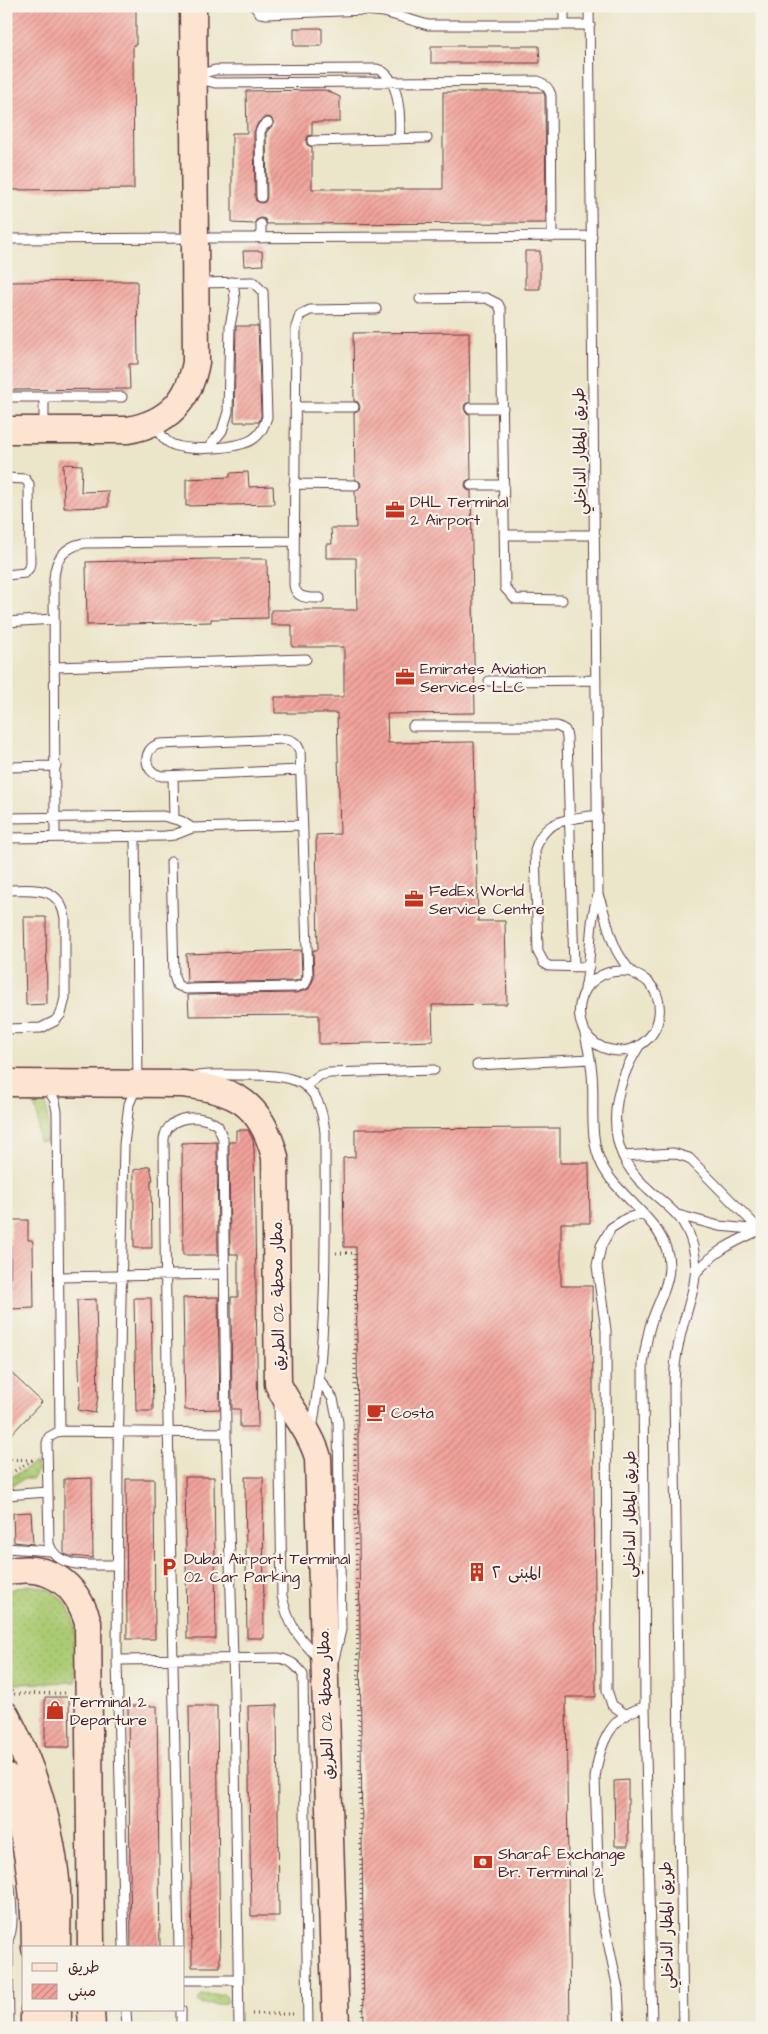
<svg xmlns="http://www.w3.org/2000/svg" width="768" height="2034" viewBox="0 0 768 2034" font-family="'Architects Daughter','Playpen Sans Arabic',sans-serif">
<style>
.grass{fill:url(#grass-dots);stroke:#7a754f}
.building{fill:url(#building-hatch);fill-rule:evenodd}
.lines{fill:none;stroke-linecap:round;stroke-linejoin:round}
.lane-casing{stroke:#623d43;stroke-width:11}
.secondary-casing{stroke:#623d43;stroke-width:29}
.path{stroke:#623d43;stroke-width:3;stroke-dasharray:1 4;stroke-linecap:butt}
.lane{stroke:#fff;stroke-width:9}
.secondary{stroke:#fde4d1;stroke-width:26}
.labels{text-anchor:middle;stroke-width:4.5;stroke-linejoin:round;paint-order:stroke}
.street-label{font-size:16px;fill:#4a1f2b;stroke:#f7f3e8}
.poi-label{font-size:16px;fill:#4a1f2b;stroke:#f7f3e8;text-anchor:start}
</style>
<defs>
<pattern id="grass-dots" width="8" height="8" patternUnits="userSpaceOnUse" patternTransform="scale(1.25)"><rect width="8" height="8" fill="#abcb73"/><path d="M2 2h.1M6 6h.1" fill="none" stroke="#95ae64" stroke-width="1.8" stroke-linecap="round"/></pattern>
<pattern id="building-hatch" width="6" height="6" patternUnits="userSpaceOnUse" patternTransform="scale(1.25)"><rect width="6" height="6" fill="#f2a39b"/><path d="M-1 1l2-2M0 6l6-6M5 7l2-2" fill="none" stroke="#c6847f"/></pattern>
</defs>
<rect width="100%" height="100%" fill="#f7f3e8"/>
<filter id="ink" filterUnits="userSpaceOnUse"><feTurbulence type="fractalNoise" baseFrequency=".02" numOctaves="2"/><feDisplacementMap in="SourceGraphic" scale="10" xChannelSelector="R" yChannelSelector="G"/><feConvolveMatrix kernelMatrix="1 2 1 2 8 2 1 2 1" color-interpolation-filters="sRGB"/></filter>
<filter id="wash" filterUnits="userSpaceOnUse"><feTurbulence type="fractalNoise" baseFrequency=".0096" numOctaves="4" result="noise"/><feDisplacementMap in="SourceGraphic" scale="20" xChannelSelector="R" yChannelSelector="G"/><feGaussianBlur stdDeviation="1.12" result="paint"/><feColorMatrix in="noise" values="0 0 0 0 0 0 0 0 0 0 0 0 0 0 0 0 0 1.4 0 .05"/><feComposite in="paint" operator="in"/></filter>
<g filter="url(#wash)">
<rect width="100%" height="100%" fill="#ebe5c9"/>
<path class="grass" d="M 6,1086 C 16,1088 29,1088 38,1092 C 51,1098 47,1129 47,1141 L 38,1141 C 38,1113 41,1097 6,1097 Z
M 36,1463 L 37,1471 L 33,1479 L 24,1479 L 6,1488 L 6,1480 Z
M 28,1585 C 84,1590 76,1640 76,1682 L 13,1684 L 6,1672 L 6,1591 Z
M 224,1994 L 226,1996 L 228,2001 L 223,2004 L 202,2005 L 198,2001 L 202,1995 Z"/>
<g id="blocks">
<path class="building" d="M 6,6 L 136,6 L 136,45 L 133,45 L 134,189 L 6,190 Z
M 294,28 L 322,28 L 322,46 L 294,46 Z
M 431,46 L 539,46 L 540,63 L 431,63 Z
M 325,90 L 340,97 L 340,122 L 312,122 L 312,135 L 308,136 L 306,141 L 307,145 L 312,147 L 312,189 L 443,189 L 443,92 L 543,92 L 545,96 L 546,223 L 267,224 L 265,219 L 261,218 L 256,220 L 255,224 L 232,223 L 232,133 L 247,133 L 246,91 ZM 265,117 L 271,118 L 274,123 L 266,133 L 267,197 L 265,202 L 261,203 L 256,201 L 255,197 L 254,132 L 258,123 Z
M 243,251 L 262,251 L 263,265 L 244,266 Z
M 525,251 L 540,251 L 540,289 L 525,289 Z
M 137,281 L 138,364 L 129,364 L 130,389 L 6,390 L 6,282 Z
M 236,326 L 258,326 L 261,416 L 259,422 L 234,422 Z
M 469,332 L 470,402 L 465,404 L 464,408 L 466,413 L 470,414 L 471,479 L 466,481 L 465,485 L 467,490 L 471,491 L 475,713 L 387,714 L 388,743 L 474,742 L 478,921 L 505,921 L 507,1004 L 432,1005 L 433,1041 L 371,1043 L 319,1044 L 319,1015 L 189,1016 L 188,995 L 296,993 L 309,989 L 314,978 L 313,950 L 318,950 L 316,835 L 340,834 L 337,713 L 275,713 L 275,697 L 344,697 L 344,647 L 292,647 L 292,625 L 271,625 L 271,610 L 357,610 L 356,558 L 326,558 L 326,544 L 332,544 L 331,528 L 356,528 L 355,491 L 361,486 L 360,482 L 355,479 L 354,413 L 359,411 L 360,407 L 358,402 L 354,401 L 353,333 Z
M 63,464 L 82,465 L 81,492 L 108,491 L 108,507 L 64,508 Z
M 248,472 L 249,487 L 273,486 L 274,504 L 186,506 L 186,479 L 230,477 L 230,473 Z
M 210,559 L 267,559 L 268,618 L 211,619 L 211,622 L 87,625 L 86,562 Z
M 24,917 L 46,917 L 47,1004 L 26,1005 Z
M 301,950 L 302,975 L 300,979 L 295,981 L 187,983 L 186,954 Z
M 560,1128 L 560,1163 L 589,1163 L 590,1223 L 561,1223 L 561,1286 L 592,1286 L 596,1697 L 566,1697 L 570,2028 L 364,2028 L 356,1247 L 344,1247 L 343,1158 L 355,1157 L 355,1129 Z
M 236,1130 L 248,1130 L 253,1140 L 254,1149 L 258,1427 L 240,1427 L 240,1409 L 232,1409 L 231,1297 L 238,1297 L 238,1254 L 230,1254 L 229,1142 L 236,1142 Z
M 217,1142 L 218,1255 L 183,1255 L 182,1143 Z
M 150,1166 L 153,1180 L 151,1180 L 152,1248 L 134,1248 L 134,1170 Z
M 11,1220 L 28,1220 L 28,1240 L 32,1240 L 33,1243 L 34,1308 L 10,1309 Z
M 218,1297 L 220,1409 L 185,1410 L 183,1298 Z
M 134,1298 L 151,1298 L 153,1411 L 136,1411 Z
M 96,1299 L 98,1397 L 95,1413 L 78,1410 L 80,1399 L 77,1300 Z
M 6,1368 L 42,1402 L 6,1440 Z
M 185,1477 L 214,1477 L 216,1639 L 187,1639 Z
M 245,1477 L 263,1477 L 264,1638 L 247,1638 Z
M 92,1478 L 93,1558 L 70,1556 L 64,1554 L 64,1479 Z
M 126,1479 L 154,1479 L 155,1639 L 127,1639 Z
M 31,1512 L 33,1544 L 14,1542 L 13,1513 Z
M 45,1697 L 69,1697 L 70,1747 L 45,1747 Z
M 277,1705 L 279,1916 L 251,1916 L 248,1706 Z
M 128,1706 L 157,1706 L 160,1948 L 131,1948 Z
M 189,1706 L 217,1706 L 220,1967 L 192,1967 Z
M 628,1780 L 628,1846 L 615,1846 L 614,1781 Z"/>
</g>
</g>
<g filter="url(#ink)">
<use href="#blocks" fill-opacity="0" stroke="#623d43" stroke-width="1"/>
<g class="lines">
<g class="lane-casing">
<path id="lane" d="M 254,6 L 260,13 L 267,14 L 365,10 L 384,12 L 428,25 L 590,25
M 564,6 L 564,25
M 197,75 L 215,70 L 377,69 C 400,75 401,119 399,139
M 196,78 L 215,83 L 538,81 C 545,84 549,88 551,95 L 552,237
M 312,141 L 427,138
M 261,197 L 260,132 L 263,126 L 268,123
M 261,224 L 261,238
M 6,239 L 592,236
M 420,299 L 486,298 L 498,304 L 501,310 L 505,588 L 515,599 L 562,600
M 6,397 L 122,397
M 295,407 L 354,407
M 470,408 L 503,408
M 155,423 C 159,430 161,437 168,442 C 182,453 238,449 253,439 C 261,434 264,426 267,417 L 263,292 L 253,282 L 197,283
M 44,427 L 44,397
M 209,447 L 222,431 L 228,412 L 230,326 L 235,300 L 234,288 L 231,282
M 6,478 L 25,479 L 29,484 L 30,563 L 29,568 L 25,573 L 6,575
M 294,484 L 355,485
M 471,485 L 504,485
M 504,535 L 595,535
M 320,598 C 308,598 296,599 294,585 L 296,327 L 300,315 L 310,310 L 376,309
M 6,622 L 54,619
M 55,667 L 306,659
M 489,681 L 596,680
M 413,726 L 557,726 L 565,730 L 567,737 L 574,967
M 6,767 L 56,766
M 173,776 L 174,818
M 6,818 L 163,816 L 181,821 L 192,828
M 55,837 L 54,579 C 55,559 64,547 84,543 L 294,541
M 6,838 L 165,836 L 174,835 L 192,828 L 302,825
M 171,862 L 174,976 L 177,985 L 186,989 L 296,987 L 305,984 L 308,976 L 300,751 C 297,743 293,740 285,739 L 159,744 C 141,749 144,774 162,776 L 301,770
M 6,890 C 33,890 59,884 65,918 L 65,998 L 61,1014 L 55,1021 L 41,1028 L 6,1029
M 598,895 C 606,914 608,935 618,953 C 622,959 626,967 632,972 C 637,976 643,977 648,982 C 666,1000 662,1031 640,1045 C 632,1050 621,1052 611,1050 C 562,1040 571,962 632,972
M 589,967 L 549,966 L 544,963 L 538,952 L 535,851 C 543,818 570,819 598,815
M 585,989 C 592,958 588,925 598,895 L 589,6
M 584,1029 C 587,1044 591,1059 592,1074 C 595,1103 588,1138 602,1165 C 619,1200 671,1224 669,1268 C 668,1287 657,1305 651,1323 C 647,1336 645,1350 643,1364 L 645,1707 L 652,2028
M 639,1046 C 612,1089 602,1146 644,1185 C 670,1210 689,1216 695,1257 C 699,1285 684,1314 679,1342 C 675,1358 674,1374 674,1391 L 683,2028
M 477,1065 L 590,1059
M 198,1076 C 213,1074 229,1075 244,1075 C 293,1075 319,1077 325,1132 C 325,1231 328,1331 312,1430
M 46,1086 L 55,1101 L 57,1112 L 60,1431
M 305,1086 L 320,1075 L 329,1073 L 434,1070
M 623,1156 L 673,1153 L 689,1158 L 760,1230
M 678,1215 L 719,1226 L 761,1230
M 696,1273 C 715,1250 734,1242 760,1230
M 59,1277 L 224,1274
M 319,1379 L 333,1399 L 338,1422 L 341,1630 L 334,1659
M 279,1401 L 282,1596 C 288,1625 299,1638 319,1659
M 6,1495 L 48,1492
M 6,1548 L 51,1551
M 117,1565 C 93,1564 58,1571 49,1544 L 47,1443 L 49,1437 L 60,1431 L 226,1433
M 117,1660 L 279,1658 C 291,1661 297,1665 303,1675 L 308,2028
M 625,1714 L 612,1705 L 607,1690 L 606,1330 L 597,1266 L 601,1246 L 611,1228 L 627,1218 L 642,1214
M 6,1882 L 10,1887 C 11,1900 15,1929 8,1939 L 9,2028
M 124,1948 L 117,1660 L 118,1459 L 124,1144 L 129,1104 L 138,1083 L 135,836
M 179,1948 C 174,1678 166,1408 164,1139 C 167,1114 203,1113 218,1126 L 223,1139 L 226,1433 L 234,1690 L 239,2028
M 184,1980 L 237,1980
M 126,2010 L 127,2028
M 181,2010 L 181,2028
M 620,2028 L 618,1989 L 603,1918 L 599,1891 L 595,1778 C 599,1745 610,1715 645,1707"/>
</g>
<g class="secondary-casing">
<path id="secondary" d="M 6,430 L 128,430 C 168,423 189,401 196,362 L 193,6
M 6,1083 L 183,1084 C 236,1090 261,1103 275,1157 L 278,1384 C 290,1410 311,1431 318,1458 L 336,2028
M 6,1572 C 48,1562 76,1583 88,1622 L 91,1948
M 6,1715 C 35,1770 52,1829 57,1890 C 58,1909 57,1929 57,1948
M 6,1776 C 27,1832 35,1888 35,1948
M 58,2010 L 58,2028
M 91,2010 L 92,2028
M 34,2028 L 34,2010"/>
</g>
<path class="path" d="M 336,1253 L 355,1253 L 355,1458 L 363,2028
M 6,1459 L 32,1460
M 6,1476 L 33,1460
M 6,1682 L 13,1694
M 14,1694 L 67,1693
M 252,2014 L 295,2014"/>
<use href="#lane" class="lane"/>
<use href="#secondary" class="secondary"/>
</g>
</g>
<defs>
<g id="office-bare" transform="scale(1.5)"><path d="M-6-3h4V-5.5h4V-3h4V5H-6ZM-1-4.5V-3h2v-1.5ZM-6 0V1H6V0Z" fill="#c8321e" stroke="#f7f3e8" stroke-width="2.5" paint-order="stroke"/></g>
<g id="cafe-bare" transform="scale(1.5)"><path d="M-5.5-4.5H6V0H3Q3 3.5 0 3.5H-2.5Q-5.5 3.5-5.5 0ZM3-3.2v2h1.7v-2ZM-6 4.5H4V6H-6Z" fill="#c8321e" stroke="#f7f3e8" stroke-width="2.5" paint-order="stroke"/></g>
<g id="parking-bare" transform="scale(1.5)"><path d="M-3.5-5.5H1a3.5 3.5 0 0 1 0 7H-1V5.5H-3.5ZM-1-3.4V-.6H.8a1.4 1.4 0 0 0 0-2.8Z" fill="#c8321e" stroke="#f7f3e8" stroke-width="2.5" paint-order="stroke"/></g>
<g id="building-bare" transform="scale(1.5)"><path d="M-4-6H4V6H1V3H-1V6H-4ZM-2.5-4.3h1.7v1.8h-1.7ZM.8-4.3h1.7v1.8H.8ZM-2.5-1h1.7V.8h-1.7ZM.8-1h1.7V.8H.8Z" fill="#c8321e" stroke="#f7f3e8" stroke-width="2.5" paint-order="stroke"/></g>
<g id="shop-bare" transform="scale(1.5)"><path d="M-5-2.5h2.3a2.7 3.5 0 0 1 5.4 0H5L5.5 6h-11ZM-1.5-2.5h3a1.5 2.3 0 0 0-3 0Z" fill="#c8321e" stroke="#f7f3e8" stroke-width="2.5" paint-order="stroke"/></g>
<g id="bank-bare" transform="scale(1.5)"><path d="M-6-4H6V4H-6ZM0-2.3a2.3 2.3 0 1 0 0 4.6a2.3 2.3 0 1 0 0-4.6Z" fill="#c8321e" stroke="#f7f3e8" stroke-width="2.5" paint-order="stroke"/></g>
</defs>
<g fill-rule="evenodd">
<use href="#office-bare" x="395" y="510"/>
<use href="#office-bare" x="405" y="677"/>
<use href="#office-bare" x="414" y="899"/>
<use href="#cafe-bare" x="376" y="1412"/>
<use href="#parking-bare" x="169" y="1567"/>
<use href="#building-bare" x="477" y="1572"/>
<use href="#shop-bare" x="55" y="1710"/>
<use href="#bank-bare" x="483" y="1862"/>
</g>
<g class="labels">
<g class="street-label">
<text transform="translate(579 451) rotate(-91)" y="6">طريق المطار الداخلي</text>
<text transform="translate(277 1295) rotate(-91)" y="6">مطار محطة 02 الطريق.</text>
<text transform="translate(629 1514) rotate(-90)" y="6">طريق المطار الداخلي</text>
<text transform="translate(325 1704) rotate(-92)" y="6">مطار محطة 02 الطريق.</text>
<text transform="translate(666 1925) rotate(-91)" y="6">طريق المطار الداخلي</text>
</g>
<g class="poi-label">
<text x="410" y="507">DHL Terminal<tspan x="410" dy="18">2 Airport</tspan></text>
<text x="420" y="674">Emirates Aviation<tspan x="420" dy="18">Services LLC</tspan></text>
<text x="429" y="896">FedEx World<tspan x="429" dy="18">Service Centre</tspan></text>
<text x="391" y="1418">Costa</text>
<text x="184" y="1564">Dubai Airport Terminal<tspan x="184" dy="18">02 Car Parking</tspan></text>
<text x="492" y="1578">المبنى ٢</text>
<text x="70" y="1707">Terminal 2<tspan x="70" dy="18">Departure</tspan></text>
<text x="498" y="1859">Sharaf Exchange<tspan x="498" dy="18">Br. Terminal 2</tspan></text>
</g>
</g>
<rect width="768" height="2034" fill="none" stroke="#f7f3e8" stroke-width="25"/>
<rect x="22" y="1946" width="162" height="65" fill="#f7f3e8" stroke="#b29e9c"/>
<rect x="32" y="1963" width="25" height="8" fill="#fde4d1" stroke="#b29e9c"/>
<text x="68" y="1972" font-size="15" fill="#4a1f2b">طريق</text>
<rect x="32" y="1984" width="25" height="15" fill="url(#building-hatch)" stroke="#b29e9c"/>
<text x="68" y="1996" font-size="15" fill="#4a1f2b">مبنى</text>
</svg>
